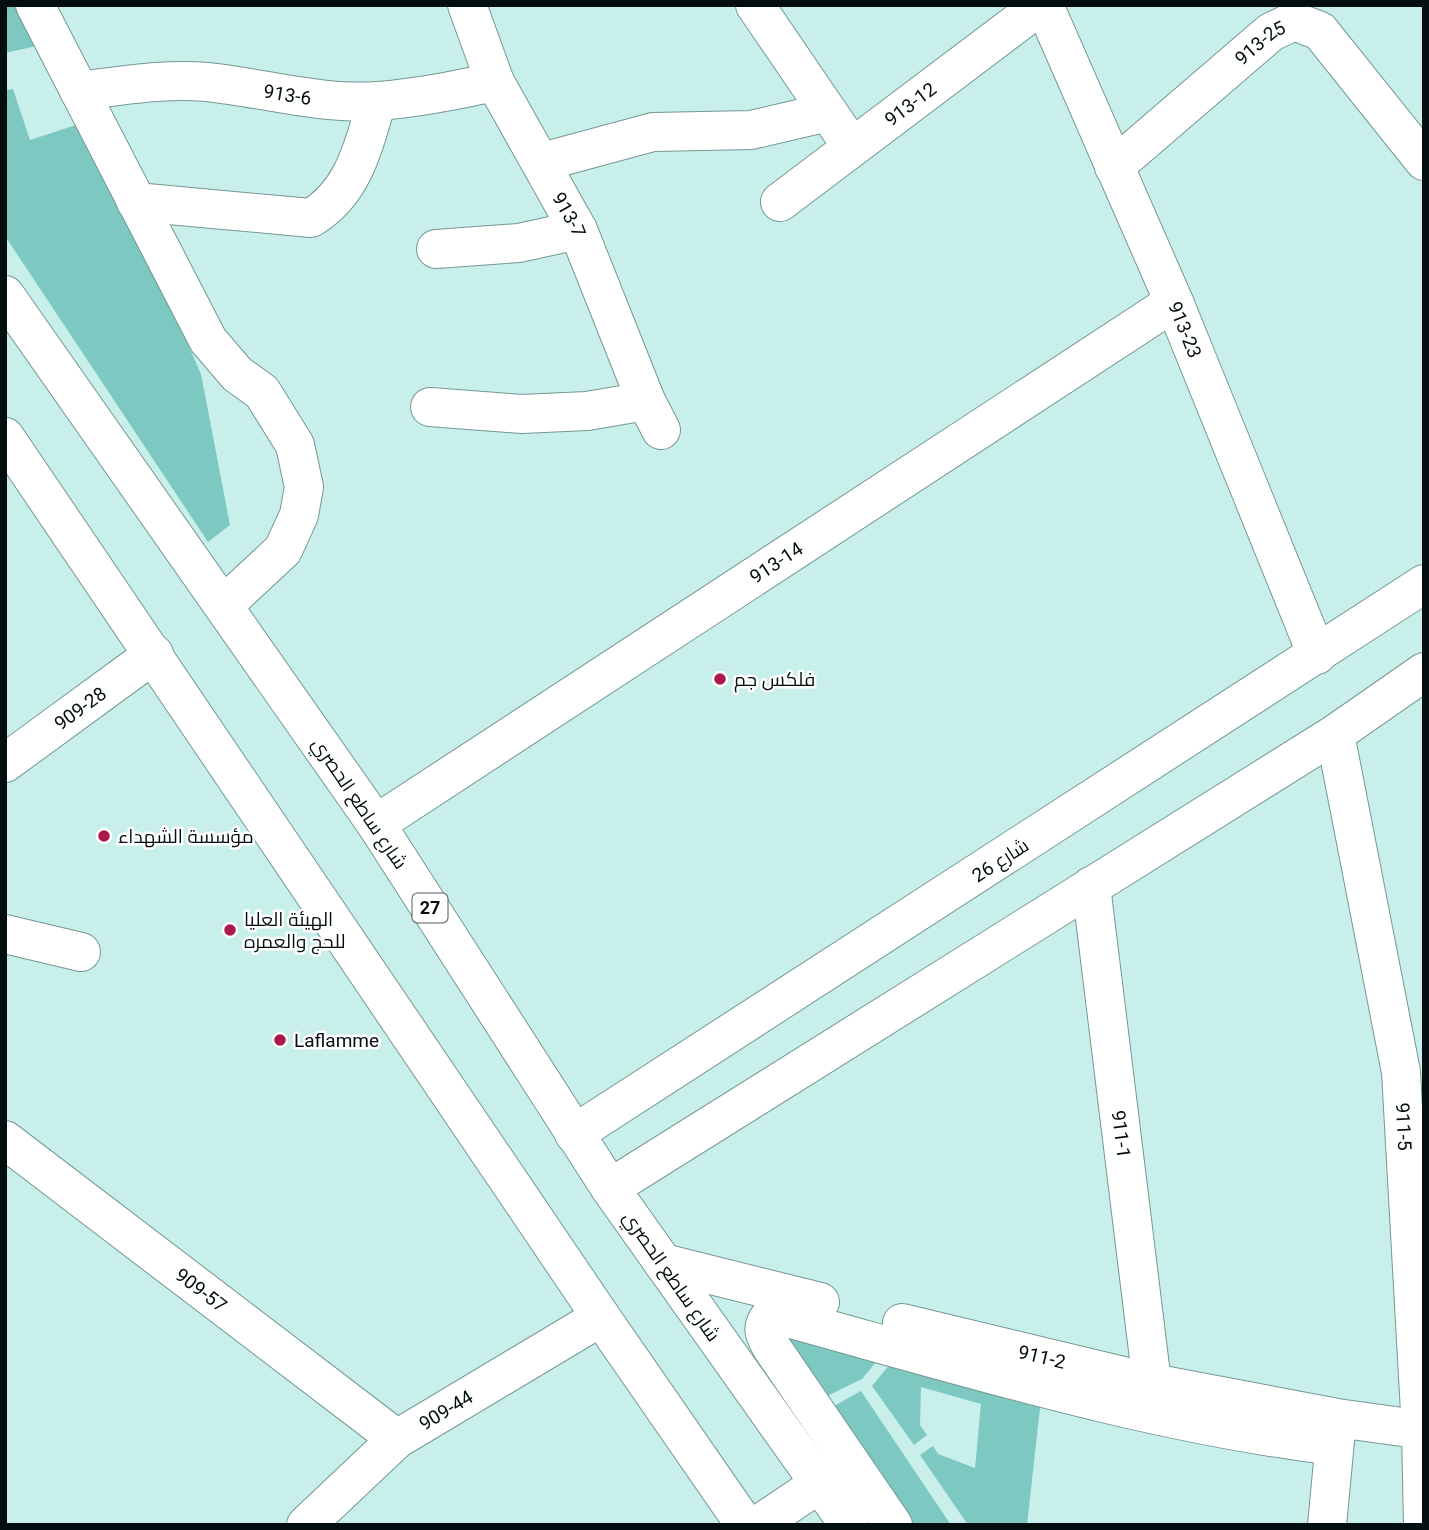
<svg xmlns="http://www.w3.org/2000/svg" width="1429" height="1530" viewBox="0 0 1429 1530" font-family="Roboto,Cairo,sans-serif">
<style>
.green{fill:#7dc9c2}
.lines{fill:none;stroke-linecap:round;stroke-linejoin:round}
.minor-casing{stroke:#749894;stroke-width:40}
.major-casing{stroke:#749894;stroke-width:40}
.minor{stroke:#fff;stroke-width:38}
.major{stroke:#fff;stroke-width:38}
.poi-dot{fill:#ac194b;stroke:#fff;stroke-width:2.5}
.labels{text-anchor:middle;stroke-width:5;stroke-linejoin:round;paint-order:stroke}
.shield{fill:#fff;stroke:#4f5756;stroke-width:2}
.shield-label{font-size:18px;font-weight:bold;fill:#030f0e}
.street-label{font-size:19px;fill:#030f0e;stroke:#fff}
.poi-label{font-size:19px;fill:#030f0e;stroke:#fff;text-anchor:start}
</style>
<rect width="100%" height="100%" fill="#c9efeb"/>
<path class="green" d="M 5,5 L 28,5 L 41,45 L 5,53 Z
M 13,89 L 30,140 L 82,123 L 121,194 L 201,374 L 230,525 L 208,542 L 5,236 L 5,90 Z
M 771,1326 L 881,1356 L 862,1379 L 821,1399 Z
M 895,1358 L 1041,1399 L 1027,1525 L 968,1525 L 920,1455 L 933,1446 L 938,1454 L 975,1468 L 981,1404 L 921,1387 L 920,1425 L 927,1435 L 914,1445 L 872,1386 Z
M 861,1391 L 951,1525 L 909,1525 L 829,1409 Z"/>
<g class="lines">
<g class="minor-casing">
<g id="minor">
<path d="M 35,5 L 208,340 L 237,374 L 262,392 L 295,445 L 304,487 L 299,515 L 283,550 L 224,605"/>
<path id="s1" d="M 467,5 L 495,82 L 578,230 L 646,401 L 661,430"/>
<path d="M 755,5 L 841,131"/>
<path id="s2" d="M 1044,5 L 1174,302 L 1317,655"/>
<path id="s3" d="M 79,91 C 121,86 165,78 207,82 C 264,88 321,105 378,101 C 418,98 456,90 495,82"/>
<path d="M 542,162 L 653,132 L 751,130 L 828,112"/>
<path id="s4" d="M 1114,167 L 1271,32 L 1294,21 L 1320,31 L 1424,161"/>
<path d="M 136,202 L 311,218 C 354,192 363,147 377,101"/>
<path id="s5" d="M 780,202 L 1041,5"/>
<path d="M 436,249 L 519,243 L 578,230"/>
<path d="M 430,407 L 522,414 L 587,411 L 646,401"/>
<path id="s6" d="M 1335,734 L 1401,1072 L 1421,1430 L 1423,1525"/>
<path id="s7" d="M 5,763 L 154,654"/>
<path id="s8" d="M 376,824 L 1174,302"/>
<path id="s9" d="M 1091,886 L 1152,1383"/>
<path d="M 5,934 L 81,952"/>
<path d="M 574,1134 L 1424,584"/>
<path id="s10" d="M 5,1140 L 397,1439"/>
<path d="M 610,1188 L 1335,734 L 1424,672"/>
<path d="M 663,1263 L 820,1302"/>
<path id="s11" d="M 902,1323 L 1152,1383 L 1337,1418 L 1424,1430"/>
<path id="s12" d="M 306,1525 L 397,1439 L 601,1317"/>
<path d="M 758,1525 L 819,1484"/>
<path d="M 893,1525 L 772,1348 C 765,1335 760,1329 770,1316 L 780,1316 C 963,1366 1146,1423 1334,1446"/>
<path d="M 1327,1525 L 1337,1420"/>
</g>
</g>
<g class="major-casing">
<path id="major" d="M 5,295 L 376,824 L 610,1188 L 849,1525
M 5,437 L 601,1317 L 745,1525"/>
</g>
<use href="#minor" class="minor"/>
<use href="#major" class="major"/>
</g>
<g class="poi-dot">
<circle cx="720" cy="679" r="7"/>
<circle cx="104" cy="836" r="7"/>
<circle cx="230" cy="930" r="7"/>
<circle cx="280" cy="1040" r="7"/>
</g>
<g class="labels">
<rect class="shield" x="412.5" y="893.5" width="35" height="29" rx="5"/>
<g class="shield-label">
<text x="430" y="914">27</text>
</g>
<g class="street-label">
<text dy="7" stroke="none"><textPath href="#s4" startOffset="192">913-25</textPath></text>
<text dy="7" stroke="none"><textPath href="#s3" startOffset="210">913-6</textPath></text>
<text dy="7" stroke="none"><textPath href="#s5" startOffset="163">913-12</textPath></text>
<text dy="7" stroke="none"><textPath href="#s1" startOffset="234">913-7</textPath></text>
<text dy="7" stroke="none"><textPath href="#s2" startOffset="354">913-23</textPath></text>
<text dy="7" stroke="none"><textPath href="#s8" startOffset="478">913-14</textPath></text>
<text dy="7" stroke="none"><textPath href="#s7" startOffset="93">909-28</textPath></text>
<text transform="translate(360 803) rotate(56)" y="7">شارع ساطع الحصري</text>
<text transform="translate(1000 860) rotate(-33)" y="7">شارع 26</text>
<text dy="7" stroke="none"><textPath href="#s6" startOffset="399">911-5</textPath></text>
<text dy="7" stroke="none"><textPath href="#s9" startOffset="250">911-1</textPath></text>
<text transform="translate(672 1276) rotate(55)" y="7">شارع ساطع الحصري</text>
<text dy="7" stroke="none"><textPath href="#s10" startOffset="247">909-57</textPath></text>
<text dy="7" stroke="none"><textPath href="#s11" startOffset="144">911-2</textPath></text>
<text dy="7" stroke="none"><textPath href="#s12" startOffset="182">909-44</textPath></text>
</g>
<g class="poi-label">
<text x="734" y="686">فلكس جم</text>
<text x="118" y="843">مؤسسة الشهداء</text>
<text x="244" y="926">الهيئة العليا<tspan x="244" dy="22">للحج والعمره</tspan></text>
<text x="294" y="1047">Laflamme</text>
</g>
</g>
<rect width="1429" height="1530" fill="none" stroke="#030f0e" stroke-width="14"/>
</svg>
